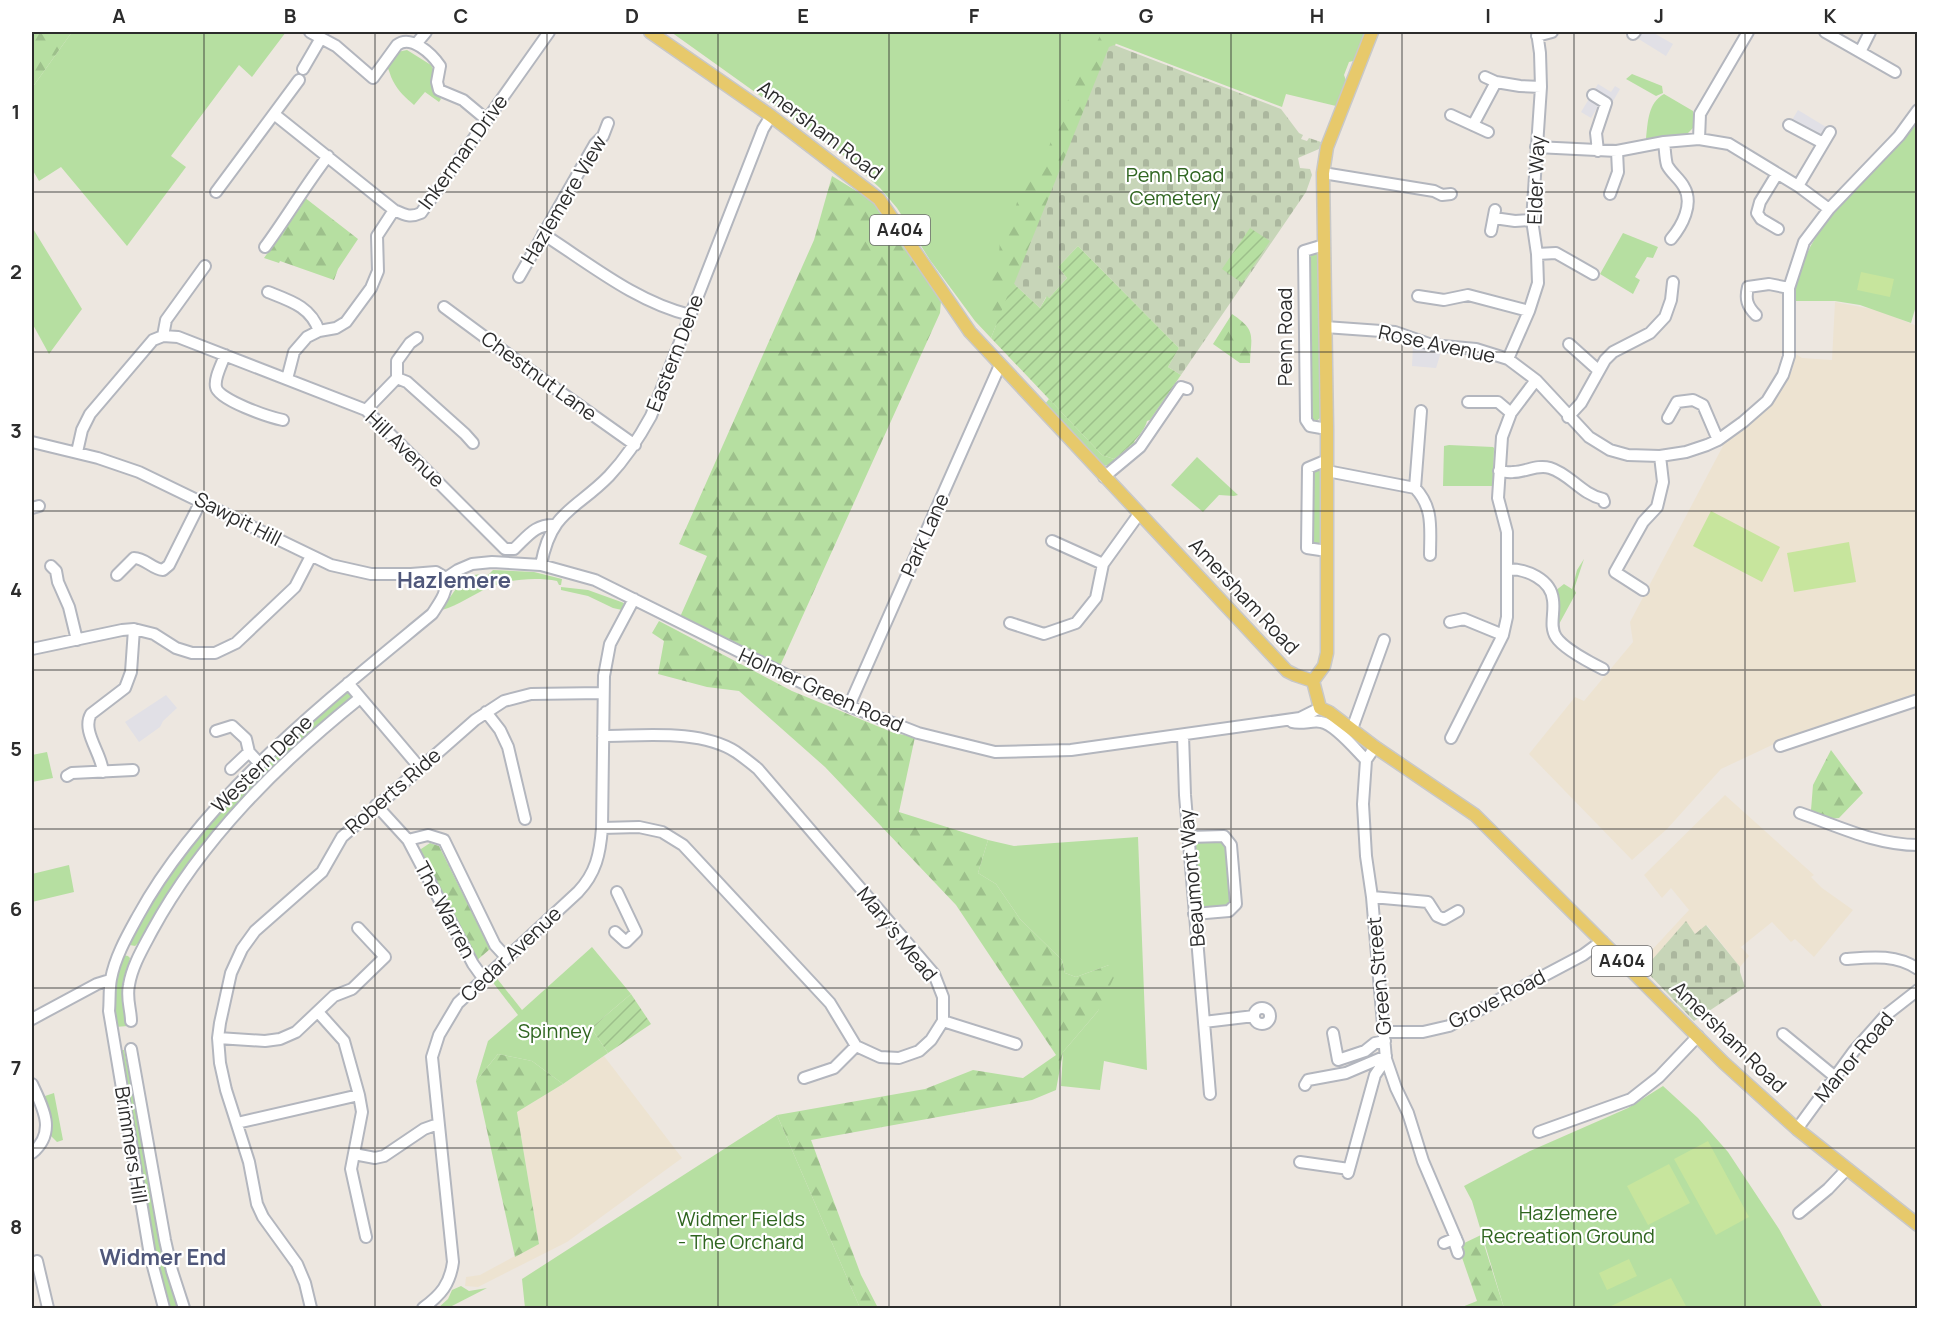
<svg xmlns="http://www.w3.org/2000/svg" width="1949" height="1340" viewBox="0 0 1949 1340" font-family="Manrope,sans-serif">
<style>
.industrial{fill:#e1e0e6}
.education{fill:#ede3d1}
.grass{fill:#b6dfa1}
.forest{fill:url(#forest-firs)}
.cemetery{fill:url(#cemetery-stones)}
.garden{fill:url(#garden-furrows)}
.pitch{fill:#c7e59d}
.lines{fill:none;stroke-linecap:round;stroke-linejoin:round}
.minor-casing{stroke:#b3b6be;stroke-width:14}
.major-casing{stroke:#c8c8c8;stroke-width:15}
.minor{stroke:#fff;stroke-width:10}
.major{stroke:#e7c96b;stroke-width:12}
.grid{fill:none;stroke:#2c2c2c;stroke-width:1.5;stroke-opacity:0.55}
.labels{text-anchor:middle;stroke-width:4.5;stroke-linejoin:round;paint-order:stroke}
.shield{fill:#fff;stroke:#6b6b6b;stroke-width:1.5}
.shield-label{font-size:18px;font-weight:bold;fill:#2c2c2c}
.street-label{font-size:20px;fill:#2c2c2c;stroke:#fff}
.park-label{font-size:20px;fill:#2f6520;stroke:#fff}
.quarter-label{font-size:22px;font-weight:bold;fill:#4f577a;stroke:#fff}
.neatline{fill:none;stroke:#2c2c2c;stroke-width:2}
.grid-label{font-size:20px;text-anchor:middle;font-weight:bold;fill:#2c2c2c}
</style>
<defs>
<pattern id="forest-firs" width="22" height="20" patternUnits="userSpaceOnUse" patternTransform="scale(1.5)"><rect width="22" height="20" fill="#b6dfa1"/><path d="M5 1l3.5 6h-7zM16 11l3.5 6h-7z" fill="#9dc08b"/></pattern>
<pattern id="cemetery-stones" width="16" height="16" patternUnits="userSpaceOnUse" patternTransform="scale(1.5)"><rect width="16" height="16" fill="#c7d5b8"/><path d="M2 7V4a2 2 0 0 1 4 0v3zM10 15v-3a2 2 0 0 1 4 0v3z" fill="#abb79e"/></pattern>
<pattern id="garden-furrows" width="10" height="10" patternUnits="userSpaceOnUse" patternTransform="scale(1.5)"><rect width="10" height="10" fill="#b6dfa1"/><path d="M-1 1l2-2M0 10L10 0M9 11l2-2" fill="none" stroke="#9dc08b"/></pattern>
</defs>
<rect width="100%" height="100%" fill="#ede7e0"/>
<path class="industrial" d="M 1640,32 L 1652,32 L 1673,44 L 1666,56 L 1637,38 Z
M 1598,84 L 1611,92 L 1615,86 L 1620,89 L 1612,103 L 1603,98 L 1591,118 L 1581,112 Z
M 1798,110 L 1826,127 L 1823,133 L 1816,135 L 1792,120 Z
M 1413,345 L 1441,352 L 1436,368 L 1412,366 Z
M 166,695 L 177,708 L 163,721 L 160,727 L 139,742 L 125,722 Z"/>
<path class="education" d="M 1835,302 L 1877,310 L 1917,326 L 1917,694 L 1785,739 L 1721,769 L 1667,829 L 1632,860 L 1529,754 L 1575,697 L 1584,701 L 1633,642 L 1630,622 L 1724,444 L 1751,424 L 1775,399 L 1792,371 L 1796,354 L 1802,358 L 1832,360 Z
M 1725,795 L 1814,875 L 1811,877 L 1822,888 L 1853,910 L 1814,957 L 1795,939 L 1791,942 L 1772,922 L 1741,947 L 1749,956 L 1740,967 L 1707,925 L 1695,934 L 1686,922 L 1644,969 L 1639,964 L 1689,910 L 1671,888 L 1662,898 L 1644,875 Z
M 604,1056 L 682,1158 L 567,1242 L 478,1287 L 465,1286 L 466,1277 L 480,1275 L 539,1243 L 517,1112 L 563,1084 Z"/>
<path class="grass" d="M 72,32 L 286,32 L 252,77 L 239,65 L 171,156 L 186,167 L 127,246 L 61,167 L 39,181 L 32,169 L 32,88 Z
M 671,32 L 1368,32 L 1357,60 L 1349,62 L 1344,75 L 1347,83 L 1339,105 L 1336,106 L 1286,94 L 1282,107 L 1109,41 L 991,338 L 975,321 L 930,260 L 897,208 L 880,188 L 843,155 Z
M 407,50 L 431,65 L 433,69 L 432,89 L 441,99 L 439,102 L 425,92 L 414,105 C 406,98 398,91 393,81 C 390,76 390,71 387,67 L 397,52 Z
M 1632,74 L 1662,86 L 1663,93 L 1656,96 L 1626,79 Z
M 1664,94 L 1693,111 L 1693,128 L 1685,136 L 1667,136 L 1648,140 L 1646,139 C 1648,121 1648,103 1664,94 Z
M 1917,122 L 1918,299 L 1911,323 L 1860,305 L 1835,301 L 1794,301 C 1802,219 1872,183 1917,122 Z
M 32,227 L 82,309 L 49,354 L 32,323 Z
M 1623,233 L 1658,247 L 1653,258 L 1647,257 L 1635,277 L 1640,280 L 1633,294 L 1600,274 Z
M 1315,250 L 1319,254 L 1320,418 L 1314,423 L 1311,422 L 1308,253 Z
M 1049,399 L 1102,455 L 1114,459 L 1130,446 L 1133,441 L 1136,442 C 1128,451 1116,466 1103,466 L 1045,404 Z
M 1449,445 L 1493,447 L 1494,448 L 1493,486 L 1443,486 L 1444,446 Z
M 1197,457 L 1238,495 L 1234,496 L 1219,495 L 1203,512 L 1171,485 Z
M 1322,464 L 1322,545 L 1313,546 L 1307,533 L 1310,466 Z
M 1584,559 L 1574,589 L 1576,593 L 1558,626 L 1555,591 L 1564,584 L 1572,589 L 1577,570 Z
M 493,570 L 534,572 L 562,579 L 561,585 L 559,585 L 557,581 C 536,577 508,579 488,588 C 472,595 459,605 442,610 C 454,592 464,570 488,575 Z
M 561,587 L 588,590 L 624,603 L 622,610 L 613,608 L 588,596 L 561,590 Z
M 348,691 L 352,698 L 351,702 L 247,799 L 143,939 L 135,946 L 130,945 L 128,941 L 145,910 L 206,824 L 304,727 L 345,692 Z
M 47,752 L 53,778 L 32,782 L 32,755 Z
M 1138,837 L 1147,1070 L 1104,1061 L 1100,1090 L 1061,1086 L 1063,1052 L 1098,1011 L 1109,965 L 1076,977 L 1065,973 L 1062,960 L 1020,919 L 996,884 L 978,873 L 988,840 L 1014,846 Z
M 1197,840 L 1221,840 L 1227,844 L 1233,901 L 1230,908 L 1199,909 L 1193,843 Z
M 69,865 L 74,892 L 32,902 L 32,874 Z
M 592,947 L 631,994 L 591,1028 L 608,1053 L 563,1084 L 532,1061 L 498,1054 L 476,1081 L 488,1041 L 518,1015 L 491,980 L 495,976 L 522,1010 Z
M 123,955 L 128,956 L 130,958 L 123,992 L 128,1026 L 115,1027 C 112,1001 115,980 123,955 Z
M 120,1050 L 124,1050 L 179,1308 L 167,1308 L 157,1276 Z
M 1663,1086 L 1698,1118 L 1728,1152 L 1779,1229 L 1823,1308 L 1504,1308 L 1472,1201 L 1464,1186 L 1530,1151 L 1628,1108 Z
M 54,1093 L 63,1140 L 57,1142 L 49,1134 L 42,1097 Z
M 777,1115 L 860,1308 L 525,1308 L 522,1279 Z
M 461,1286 L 469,1291 L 487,1288 L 448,1308 L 438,1308 L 448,1299 L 452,1290 Z"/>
<path class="forest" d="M 32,32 L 72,32 L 32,88 Z
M 1102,32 L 1115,32 L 1116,43 L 998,328 C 985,311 986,312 991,292 L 987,281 L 999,256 L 1000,239 L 1015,209 L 1024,179 L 1034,164 L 1048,149 L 1067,102 Z
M 832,176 L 876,203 L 941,301 L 940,313 L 780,666 L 680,617 L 707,556 L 679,544 L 814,240 Z
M 304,197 L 358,239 L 338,269 L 334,280 L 280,261 L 279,263 L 264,258 L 302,205 Z
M 1232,314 C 1257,331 1251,335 1250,363 L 1240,363 L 1213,344 Z
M 659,621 L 792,691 L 894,733 L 915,737 L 899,812 L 988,840 L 978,873 L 996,884 L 1020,919 L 1062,960 L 1065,973 L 1076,977 L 1109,965 L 1118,969 L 1098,1011 L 1063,1052 L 1056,1090 L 1032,1100 L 811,1140 L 861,1275 L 878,1308 L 860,1308 L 777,1115 L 925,1089 L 973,1070 L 1023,1078 L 1056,1055 L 956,905 L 825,767 L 739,691 L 707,687 L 658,674 L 664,641 L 652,633 Z
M 1831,750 L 1863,793 L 1839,818 L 1829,819 L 1811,810 L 1813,785 Z
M 430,843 L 439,846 L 490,949 L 475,962 L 418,851 Z
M 498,1054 L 532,1061 L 563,1084 L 517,1112 L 539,1244 L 515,1257 L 476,1081 Z
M 1481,1235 L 1504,1308 L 1462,1307 L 1477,1301 L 1458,1246 Z"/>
<path class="cemetery" d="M 1114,45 L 1281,109 L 1299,133 L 1303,135 L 1301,139 L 1307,141 L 1309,138 L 1321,142 L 1319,149 L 1298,158 L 1300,168 L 1310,169 L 1312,175 L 1306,192 L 1181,375 L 1168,367 L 1179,348 L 1078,246 L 1058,267 L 1067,278 L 1049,298 L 1046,297 L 1040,308 L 1014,284 L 1109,47 Z
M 1686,921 L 1695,934 L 1706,925 L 1740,967 L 1740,972 L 1745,987 L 1694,1021 L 1644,969 Z"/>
<path class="garden" d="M 1250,228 L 1270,241 L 1242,283 L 1222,269 Z
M 1078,246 L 1179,348 L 1168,367 L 1181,375 L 1150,420 L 1147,421 C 1144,434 1125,451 1114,459 L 1102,455 L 991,338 L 1012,284 L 1014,284 L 1040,308 L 1047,296 L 1049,298 L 1067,278 L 1058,267 Z
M 631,994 L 651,1024 L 608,1053 L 591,1028 Z"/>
<path class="pitch" d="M 1861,272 L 1894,279 L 1890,297 L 1857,290 Z
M 1711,511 L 1780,547 L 1762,582 L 1693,546 Z
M 1849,542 L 1856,582 L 1794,592 L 1787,553 Z
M 1708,1141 L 1749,1217 L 1716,1235 L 1674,1159 Z
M 1669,1164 L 1690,1203 L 1648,1225 L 1627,1186 Z
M 1629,1259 L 1637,1276 L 1607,1290 L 1599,1273 Z
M 1671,1278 L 1687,1308 L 1610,1308 L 1609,1307 Z"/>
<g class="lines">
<g class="minor-casing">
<path id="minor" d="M 310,32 L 321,38
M 1825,32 L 1895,72
M 1633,34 L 1635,32
M 1537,36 L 1552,32
M 416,44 L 426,32
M 1860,52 L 1870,32
M 303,69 L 321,38 L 336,46 L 373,78 L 397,45 C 411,34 432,54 440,66 L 437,82 L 439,90 L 463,100 L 487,120
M 1485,77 L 1496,82
M 1593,95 L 1606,103 L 1596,133 L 1598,151
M 274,114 L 394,210 C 405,215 410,218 421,213 L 549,32
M 1451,115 L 1488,132
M 1473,125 L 1496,82 L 1520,86 L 1541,87
M 1789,125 L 1823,143
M 1699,139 L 1700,114 L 1748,32
M 1664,142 C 1665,149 1665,158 1667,165 C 1671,173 1680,179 1684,187 C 1694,204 1682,226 1671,239
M 1536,147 L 1617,151 L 1664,142 L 1699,139 L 1729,144 L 1798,186 L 1829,209
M 1323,173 L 1434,191 L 1442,195 L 1451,194
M 1777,174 L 1760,202 L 1757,213 L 1761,219 L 1778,229
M 1798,186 L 1830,132
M 216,192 L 299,80
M 1610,194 L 1618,172 L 1617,151
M 1494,218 L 1515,221 L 1532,220
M 1491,231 L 1495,210
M 543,234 C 590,264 636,302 690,315
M 1324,245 L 1304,251 L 1306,420 L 1310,426 L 1327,429
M 265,247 C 287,217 305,186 328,156
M 1537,254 L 1556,253 L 1593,274
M 519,277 L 595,144 L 603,136 L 608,123
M 268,292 C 291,301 311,307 319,331
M 1418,296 L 1444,300 L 1468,295 L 1529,311
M 444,307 L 528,369 L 635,445
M 1756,315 C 1747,306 1745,299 1748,287 L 1769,284 L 1789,288
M 1325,327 L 1395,332 L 1432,345 L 1476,349 L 1508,359 L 1536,380 L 1589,437 L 1610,450 L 1628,455 L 1660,456 L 1686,452 L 1707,445 L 1718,440 L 1743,422 L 1767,401 L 1783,375 L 1789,356 L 1789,288 L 1804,242 L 1829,209 L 1899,136 L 1918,110
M 163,336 L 178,337 L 366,410 L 505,549 L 514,549 C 528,536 535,524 555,525
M 1569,344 L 1598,370
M 225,355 C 222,364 214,378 216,387 C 218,400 269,417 283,420
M 1508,359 L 1529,311 L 1538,283 L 1537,254 L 1532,220 L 1541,87 L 1540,53 L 1537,32
M 397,378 L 407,382 L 465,434 L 473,443
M 287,379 L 294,352 L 307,337 L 319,331 L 336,328 L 346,322 L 371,288 L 378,271 L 377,236 L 394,210
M 1468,402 L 1498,402 L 1511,413
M 366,410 L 397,378 L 397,361 L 410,343 L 417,338
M 1568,417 L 1581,403 L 1605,360 L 1613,352 L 1650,333 L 1665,317 L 1671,300 L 1673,282
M 1668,418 L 1677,402 L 1693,400 L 1703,405 L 1718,440
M 32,442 L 98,458 L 139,472 L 331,565 L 371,574 L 411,574 L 436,572 L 446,578
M 77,452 L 82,430 L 90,414 L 153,340 L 163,336 L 166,320 L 205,266
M 1327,460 L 1308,468 L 1307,548 L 1327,551
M 1327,471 L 1415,488 C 1434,508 1430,529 1430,555
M 1499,471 C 1503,471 1508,473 1513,472 C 1526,472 1537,464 1550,468 C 1570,474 1581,494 1603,499 L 1604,502
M 1104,477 L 1140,447 L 1181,387 L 1187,389
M 1415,488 L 1421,411
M 32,508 L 39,506
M 1052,541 L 1103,564
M 541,565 C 551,510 576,510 609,476 C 626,458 639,438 651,416 L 763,129 L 771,116
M 51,566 L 56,571 L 58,582 L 69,607 L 77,640
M 1508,569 C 1526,569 1551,579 1553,600 C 1555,613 1549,626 1556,637 C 1563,648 1591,663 1603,669
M 117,575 L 134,558 C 145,558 152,569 163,570 L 169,565 L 201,501
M 446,578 L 458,570 L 472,564 L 492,562 L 541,565 L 595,580 L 849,706 L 918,733 L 995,752 L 1071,750 L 1300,718 L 1320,708
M 1643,590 L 1615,572 L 1643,522 L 1657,507 L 1663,482 L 1660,456
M 1450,622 L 1464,619 L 1503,635
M 1010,623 L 1044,634 L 1076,623 L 1096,598 L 1103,564 L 1139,514
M 32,649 L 122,630 L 134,629 L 154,634 L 176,648 L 192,653 L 215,653 L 236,643 L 295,587 L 311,556
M 348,683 L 420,768
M 849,706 L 1000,365
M 486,712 L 500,730 L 508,747 L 525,819
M 1292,722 C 1302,725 1312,720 1321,722 C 1335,724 1356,750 1366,760
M 1352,729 L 1384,640
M 216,731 L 232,726 L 246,739 L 249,752 L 260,764
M 1183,735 L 1185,795 L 1210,1094
M 1451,738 L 1503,635 L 1507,617 L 1507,532 L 1498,498 L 1502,437 L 1511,413 L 1536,380
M 1780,746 L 1918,700
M 1375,747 L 1366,760 L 1363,804 L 1366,856 L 1372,897 L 1386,1059 L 1396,1088 L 1408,1113 L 1423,1161 L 1458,1243 L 1455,1244 L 1458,1253
M 231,769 L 249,752
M 103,772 C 102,754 81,731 91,714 L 125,688 L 131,672 L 134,629
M 67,776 L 72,773 L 133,770
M 376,805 L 408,840 L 473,964 L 483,978
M 1800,813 C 1838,826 1876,845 1918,845
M 602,828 L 639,827 L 662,832 L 683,845 L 830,1003 L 856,1046 L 880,1057 L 899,1058 L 919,1051 L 931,1040 L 943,1021 L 943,997 L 934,974 L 758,769 C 751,763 743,757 736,752 C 700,729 644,736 603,736
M 1188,837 L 1224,836 L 1231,845 L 1236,904 L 1229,911 L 1194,914
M 408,840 L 428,835 L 444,840 L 495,945 L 506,957
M 1372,897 L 1428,902 L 1437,916 L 1444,919 L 1458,911
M 615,932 L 626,942 L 636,932 L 617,892
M 1846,959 C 1871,957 1896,954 1918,969
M1254 1016a8 8 0 1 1 16 0a8 8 0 1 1-16 0Z
M 318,1012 L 344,1041 L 359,1095 L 362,1112 L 351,1169 L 366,1237
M 32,1019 L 97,984 L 110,980
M 131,1021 C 131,1009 126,999 129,985 C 132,966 143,948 152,931 C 202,839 279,763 360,698
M 943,1021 L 1016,1044
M 1204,1022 L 1254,1016
M 1384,1032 L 1423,1032 L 1449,1026 L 1583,955 L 1602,941
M 1333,1033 L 1338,1060 L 1365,1051 L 1375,1043 L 1385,1041
M 1783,1034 L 1834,1076
M 218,1038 L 265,1041 L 280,1039 L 296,1032 L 334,996 L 352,989 L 385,957 L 358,928
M 131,1049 L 165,1240 L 172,1271 L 184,1308
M 804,1078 L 834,1068 L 856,1046
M 32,1084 C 43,1108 57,1132 32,1153
M 1305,1085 L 1308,1080 L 1346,1073 L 1386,1056
M 237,1123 L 359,1095
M 1797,1129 L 1854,1051 L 1886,1015 L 1918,990
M 1539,1132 L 1631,1099 L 1659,1077 L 1698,1036
M 354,1154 L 375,1158 L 384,1156 L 424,1129 L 438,1124
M 1300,1162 L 1349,1169
M 1348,1173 L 1375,1075 L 1386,1059
M 1799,1213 L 1828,1189 L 1846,1170
M 1444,1243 L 1456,1238
M 37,1261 L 48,1308
M 164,1308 L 150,1255 L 109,1011 C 110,1001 109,989 111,979 C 115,957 127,936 138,916 C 203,797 328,700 432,614 C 440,602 448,592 446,578
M 311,1308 L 305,1283 L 297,1264 L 263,1217 L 257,1204 L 249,1162 L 226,1090 L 220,1063 L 218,1038 L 220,1023 L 231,973 L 242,949 L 255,931 L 322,872 L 342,837 L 475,720 L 504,701 L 531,694 L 603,693
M 423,1308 C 441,1295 450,1284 453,1262 L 432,1057 L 439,1035 L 458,1003 L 578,892 C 596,873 600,854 602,828 L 604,676 L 610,644 L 634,599"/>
</g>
<g class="major-casing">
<path id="major" d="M 650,32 L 771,116 L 879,199 L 970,332 L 1287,671 L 1295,675 L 1313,681
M 1313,681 L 1320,708 L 1329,712 L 1375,747 L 1475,815 L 1724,1063 L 1797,1129 L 1918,1225
M 1313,681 L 1324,666 L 1327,653 L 1327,429 L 1323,173 L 1327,147 L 1372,32"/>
</g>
<use href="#minor" class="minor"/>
<use href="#major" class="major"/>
</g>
<path class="grid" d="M 204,32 L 204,1308M 375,32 L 375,1308M 547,32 L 547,1308M 718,32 L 718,1308M 889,32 L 889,1308M 1060,32 L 1060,1308M 1231,32 L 1231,1308M 1402,32 L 1402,1308M 1574,32 L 1574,1308M 1745,32 L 1745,1308M 32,192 L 1918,192M 32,352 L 1918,352M 32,511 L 1918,511M 32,670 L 1918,670M 32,829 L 1918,829M 32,988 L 1918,988M 32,1148 L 1918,1148"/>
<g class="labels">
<g class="shield">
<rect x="870" y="215" width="60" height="30" rx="4.5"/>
<rect x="1592" y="946" width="60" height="30" rx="4.5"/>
</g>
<g class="shield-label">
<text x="900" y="236">A404</text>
<text x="1622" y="967">A404</text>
</g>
<g class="street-label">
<text transform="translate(820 130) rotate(37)" y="7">Amersham Road</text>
<text transform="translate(463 152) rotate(-54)" y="7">Inkerman Drive</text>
<text transform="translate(1536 180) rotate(-88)" y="7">Elder Way</text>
<text transform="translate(564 200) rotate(-59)" y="7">Hazlemere View</text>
<text transform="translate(1285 337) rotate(-90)" y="7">Penn Road</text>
<text transform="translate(1437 344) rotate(12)" y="7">Rose Avenue</text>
<text transform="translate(675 353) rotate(-69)" y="7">Eastern Dene</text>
<text transform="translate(539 376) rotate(36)" y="7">Chestnut Lane</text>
<text transform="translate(405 449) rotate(44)" y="7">Hill Avenue</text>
<text transform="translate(238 519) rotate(27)" y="7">Sawpit Hill</text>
<text transform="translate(925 535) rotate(-66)" y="7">Park Lane</text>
<text transform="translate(1244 596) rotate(47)" y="7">Amersham Road</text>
<text transform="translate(821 690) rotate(24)" y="7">Holmer Green Road</text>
<text transform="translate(262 764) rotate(-44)" y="7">Western Dene</text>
<text transform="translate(393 791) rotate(-41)" y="7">Roberts Ride</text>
<text transform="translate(1192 878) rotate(-95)" y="7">Beaumont Way</text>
<text transform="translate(445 910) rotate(62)" y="7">The Warren</text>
<text transform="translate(897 934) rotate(51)" y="7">Mary's Mead</text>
<text transform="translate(511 954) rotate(-43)" y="7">Cedar Avenue</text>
<text transform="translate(1379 976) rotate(-95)" y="7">Green Street</text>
<text transform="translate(1497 999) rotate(-27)" y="7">Grove Road</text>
<text transform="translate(1729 1037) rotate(44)" y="7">Amersham Road</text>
<text transform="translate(1854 1057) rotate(-50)" y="7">Manor Road</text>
<text transform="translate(131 1145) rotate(81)" y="7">Brimmers Hill</text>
</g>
<g class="park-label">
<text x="1175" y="182">Penn Road<tspan x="1175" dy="23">Cemetery</tspan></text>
<text x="555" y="1038">Spinney</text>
<text x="1568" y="1220">Hazlemere<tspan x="1568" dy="23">Recreation Ground</tspan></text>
<text x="741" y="1226">Widmer Fields<tspan x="741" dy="23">- The Orchard</tspan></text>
</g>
<g class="quarter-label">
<text x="454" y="588">Hazlemere</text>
<text x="163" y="1265">Widmer End</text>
</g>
</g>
<rect width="1949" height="1340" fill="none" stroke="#ffffff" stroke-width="66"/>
<rect x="33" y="33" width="1883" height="1274" class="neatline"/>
<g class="grid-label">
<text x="119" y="23">A</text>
<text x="290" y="23">B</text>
<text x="461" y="23">C</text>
<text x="632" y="23">D</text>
<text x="803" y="23">E</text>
<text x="974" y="23">F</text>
<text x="1146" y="23">G</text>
<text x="1317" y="23">H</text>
<text x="1488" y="23">I</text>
<text x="1659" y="23">J</text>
<text x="1830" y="23">K</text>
<text x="16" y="119">1</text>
<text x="16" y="279">2</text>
<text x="16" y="438">3</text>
<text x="16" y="597">4</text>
<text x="16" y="756">5</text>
<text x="16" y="916">6</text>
<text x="16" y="1075">7</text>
<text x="16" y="1234">8</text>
</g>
</svg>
